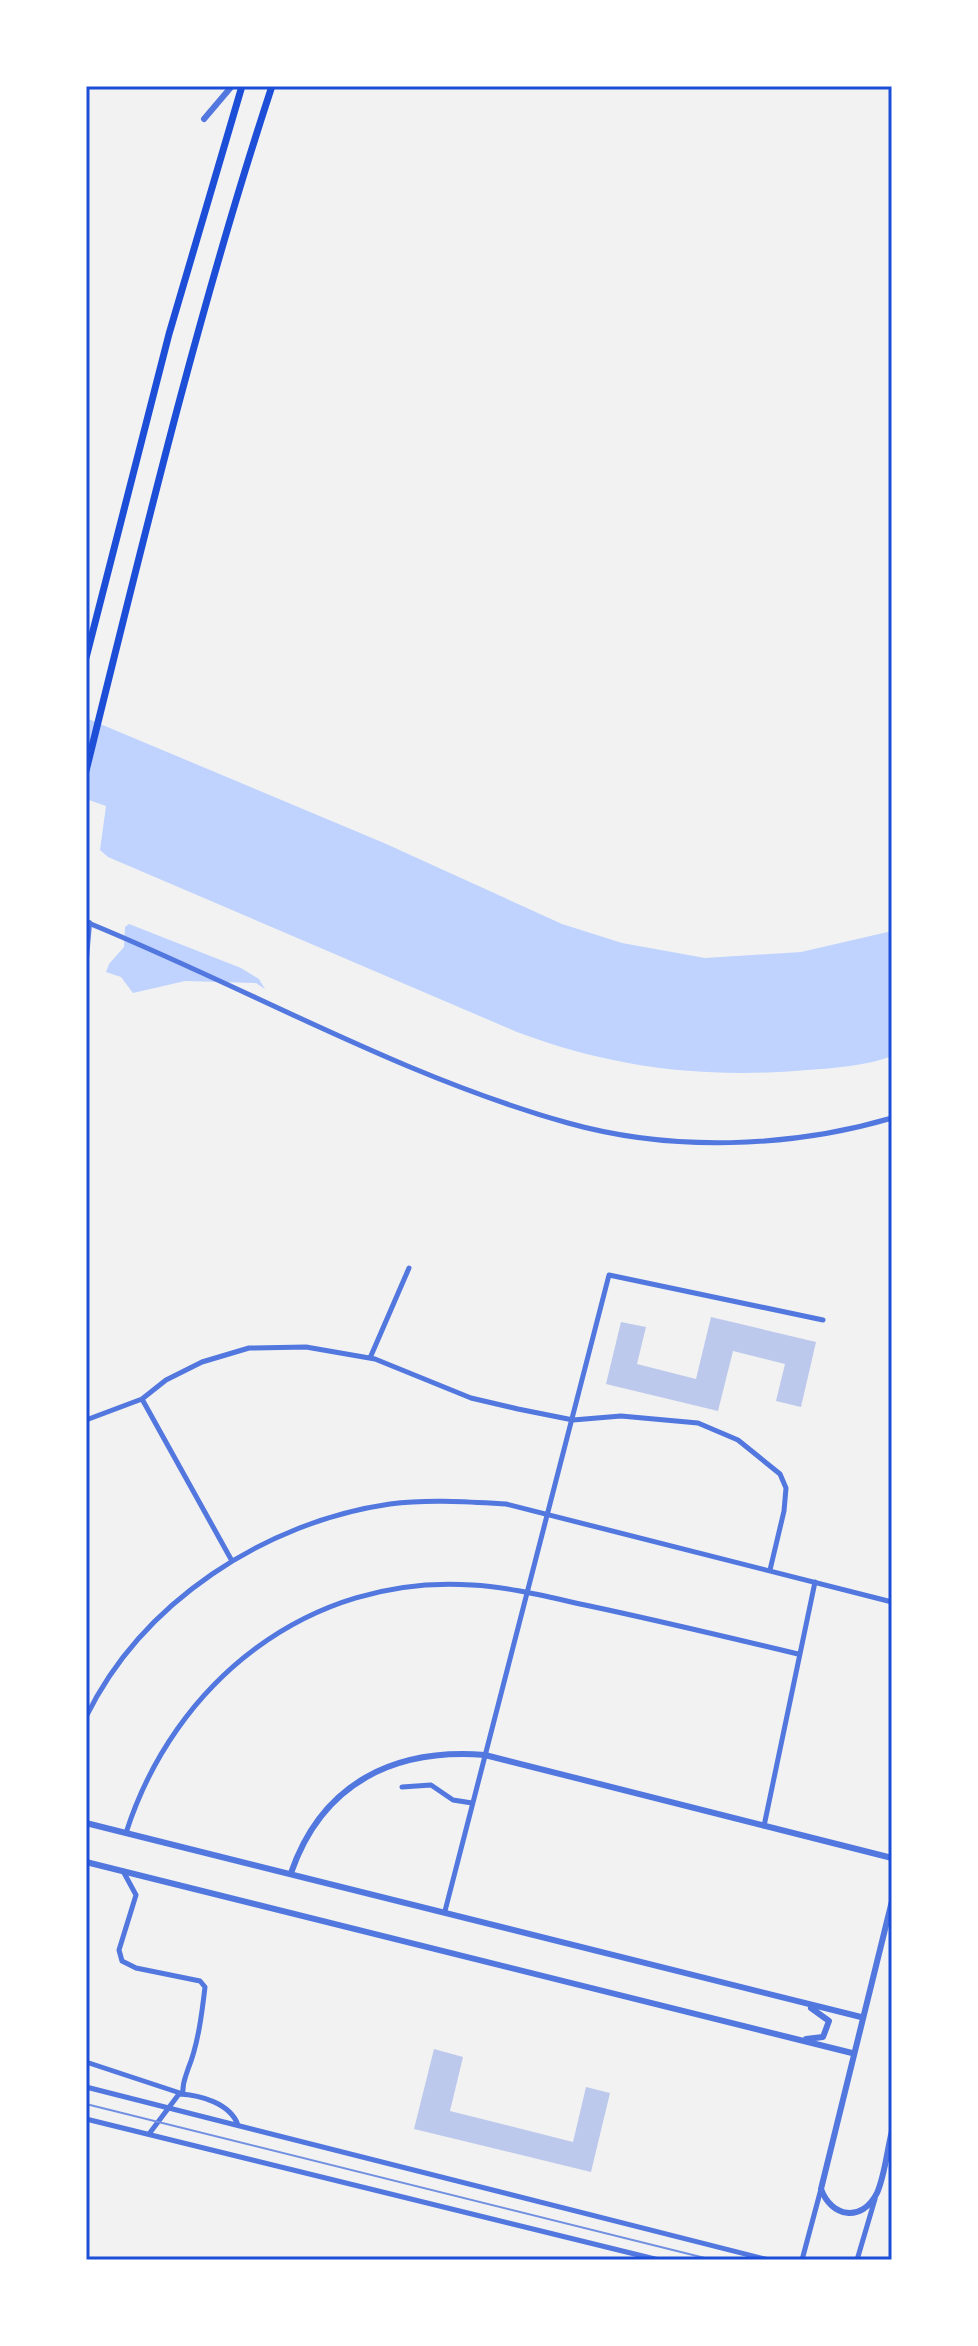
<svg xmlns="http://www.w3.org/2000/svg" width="978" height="2346" viewBox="0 0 978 2346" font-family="Overpass,sans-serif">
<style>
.water{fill:#bfd3fe}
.building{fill:#bdc9ec}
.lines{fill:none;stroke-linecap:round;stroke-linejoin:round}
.minor{stroke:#5277de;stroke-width:5}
.tertiary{stroke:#5277de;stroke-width:6}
.secondary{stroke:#1d4ed8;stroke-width:7}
.tram{stroke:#7290e2;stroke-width:2}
.neatline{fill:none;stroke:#1d4ed8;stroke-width:3}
</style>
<rect width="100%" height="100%" fill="#f2f2f2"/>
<path class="water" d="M 86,718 L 384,843 L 562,924 L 622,943 L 705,958 L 801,952 L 892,931 L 892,1056 C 865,1066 835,1068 807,1070 C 706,1079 612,1068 517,1032 L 108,857 L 100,850 L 106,806 L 86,799 Z
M 129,924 L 241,968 L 259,979 L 265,989 L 256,983 L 185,981 L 133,993 L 121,977 L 106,972 L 109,964 L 124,947 L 125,927 Z"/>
<path class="building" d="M 711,1317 L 816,1342 L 801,1407 L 776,1401 L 785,1364 L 733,1351 L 718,1411 L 606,1384 L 621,1322 L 646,1327 L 637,1364 L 696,1379 Z
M 434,2049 L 463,2057 L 450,2111 L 573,2142 L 586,2087 L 610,2093 L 591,2172 L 414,2129 Z"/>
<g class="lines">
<path class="minor" d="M 86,922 C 246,987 400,1076 568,1123 C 671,1152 790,1148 892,1118
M 370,1358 L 409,1268
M 142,1399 L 232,1561
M 86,1420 L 142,1399 L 166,1380 L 202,1362 L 249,1348 L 306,1347 L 375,1359 L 471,1398 L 518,1409 L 573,1420 L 621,1416 L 698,1423 L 738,1440 L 780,1474 L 786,1488 L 784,1511 L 770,1570
M 86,1717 C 142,1602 265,1522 390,1504 C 429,1499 468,1502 506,1504 L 892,1602
M 402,1787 L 431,1785 L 453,1800 L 472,1803
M 764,1826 L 815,1582
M 126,1833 C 174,1682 309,1574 472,1585 C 510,1587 548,1597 585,1605 C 656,1620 727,1637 798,1654
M 445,1911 L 609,1275 L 823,1320
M 86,2062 L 183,2094 C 182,2083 185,2079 188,2069 C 198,2045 202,2013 205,1987 L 200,1981 L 136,1968 L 122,1961 L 119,1950 L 136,1895 L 123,1871
M 86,2087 L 769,2260
M 86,2119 L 659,2260
M 149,2134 L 179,2094 C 200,2095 230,2103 238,2125
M 802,2260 L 821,2189
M 857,2260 L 875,2199"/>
<path class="tertiary" d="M 204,119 L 232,86
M 86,958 L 89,923
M 86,1823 L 861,2017
M 86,1862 L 852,2053
M 291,1873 C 322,1783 394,1748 485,1755 L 892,1858
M 892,1901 L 821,2189 C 831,2217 862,2223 877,2193 C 885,2175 887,2150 892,2131
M 806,2039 L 823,2037 L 829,2021 L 811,2008"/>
<path class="secondary" d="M 86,658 L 169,334 L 242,86
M 86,771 C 143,541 198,311 272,86"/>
<path class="tram" d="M 86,2104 L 713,2260"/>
</g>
<rect width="978" height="2346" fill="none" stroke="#ffffff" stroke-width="176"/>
<rect x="88" y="88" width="802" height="2170" class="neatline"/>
</svg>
